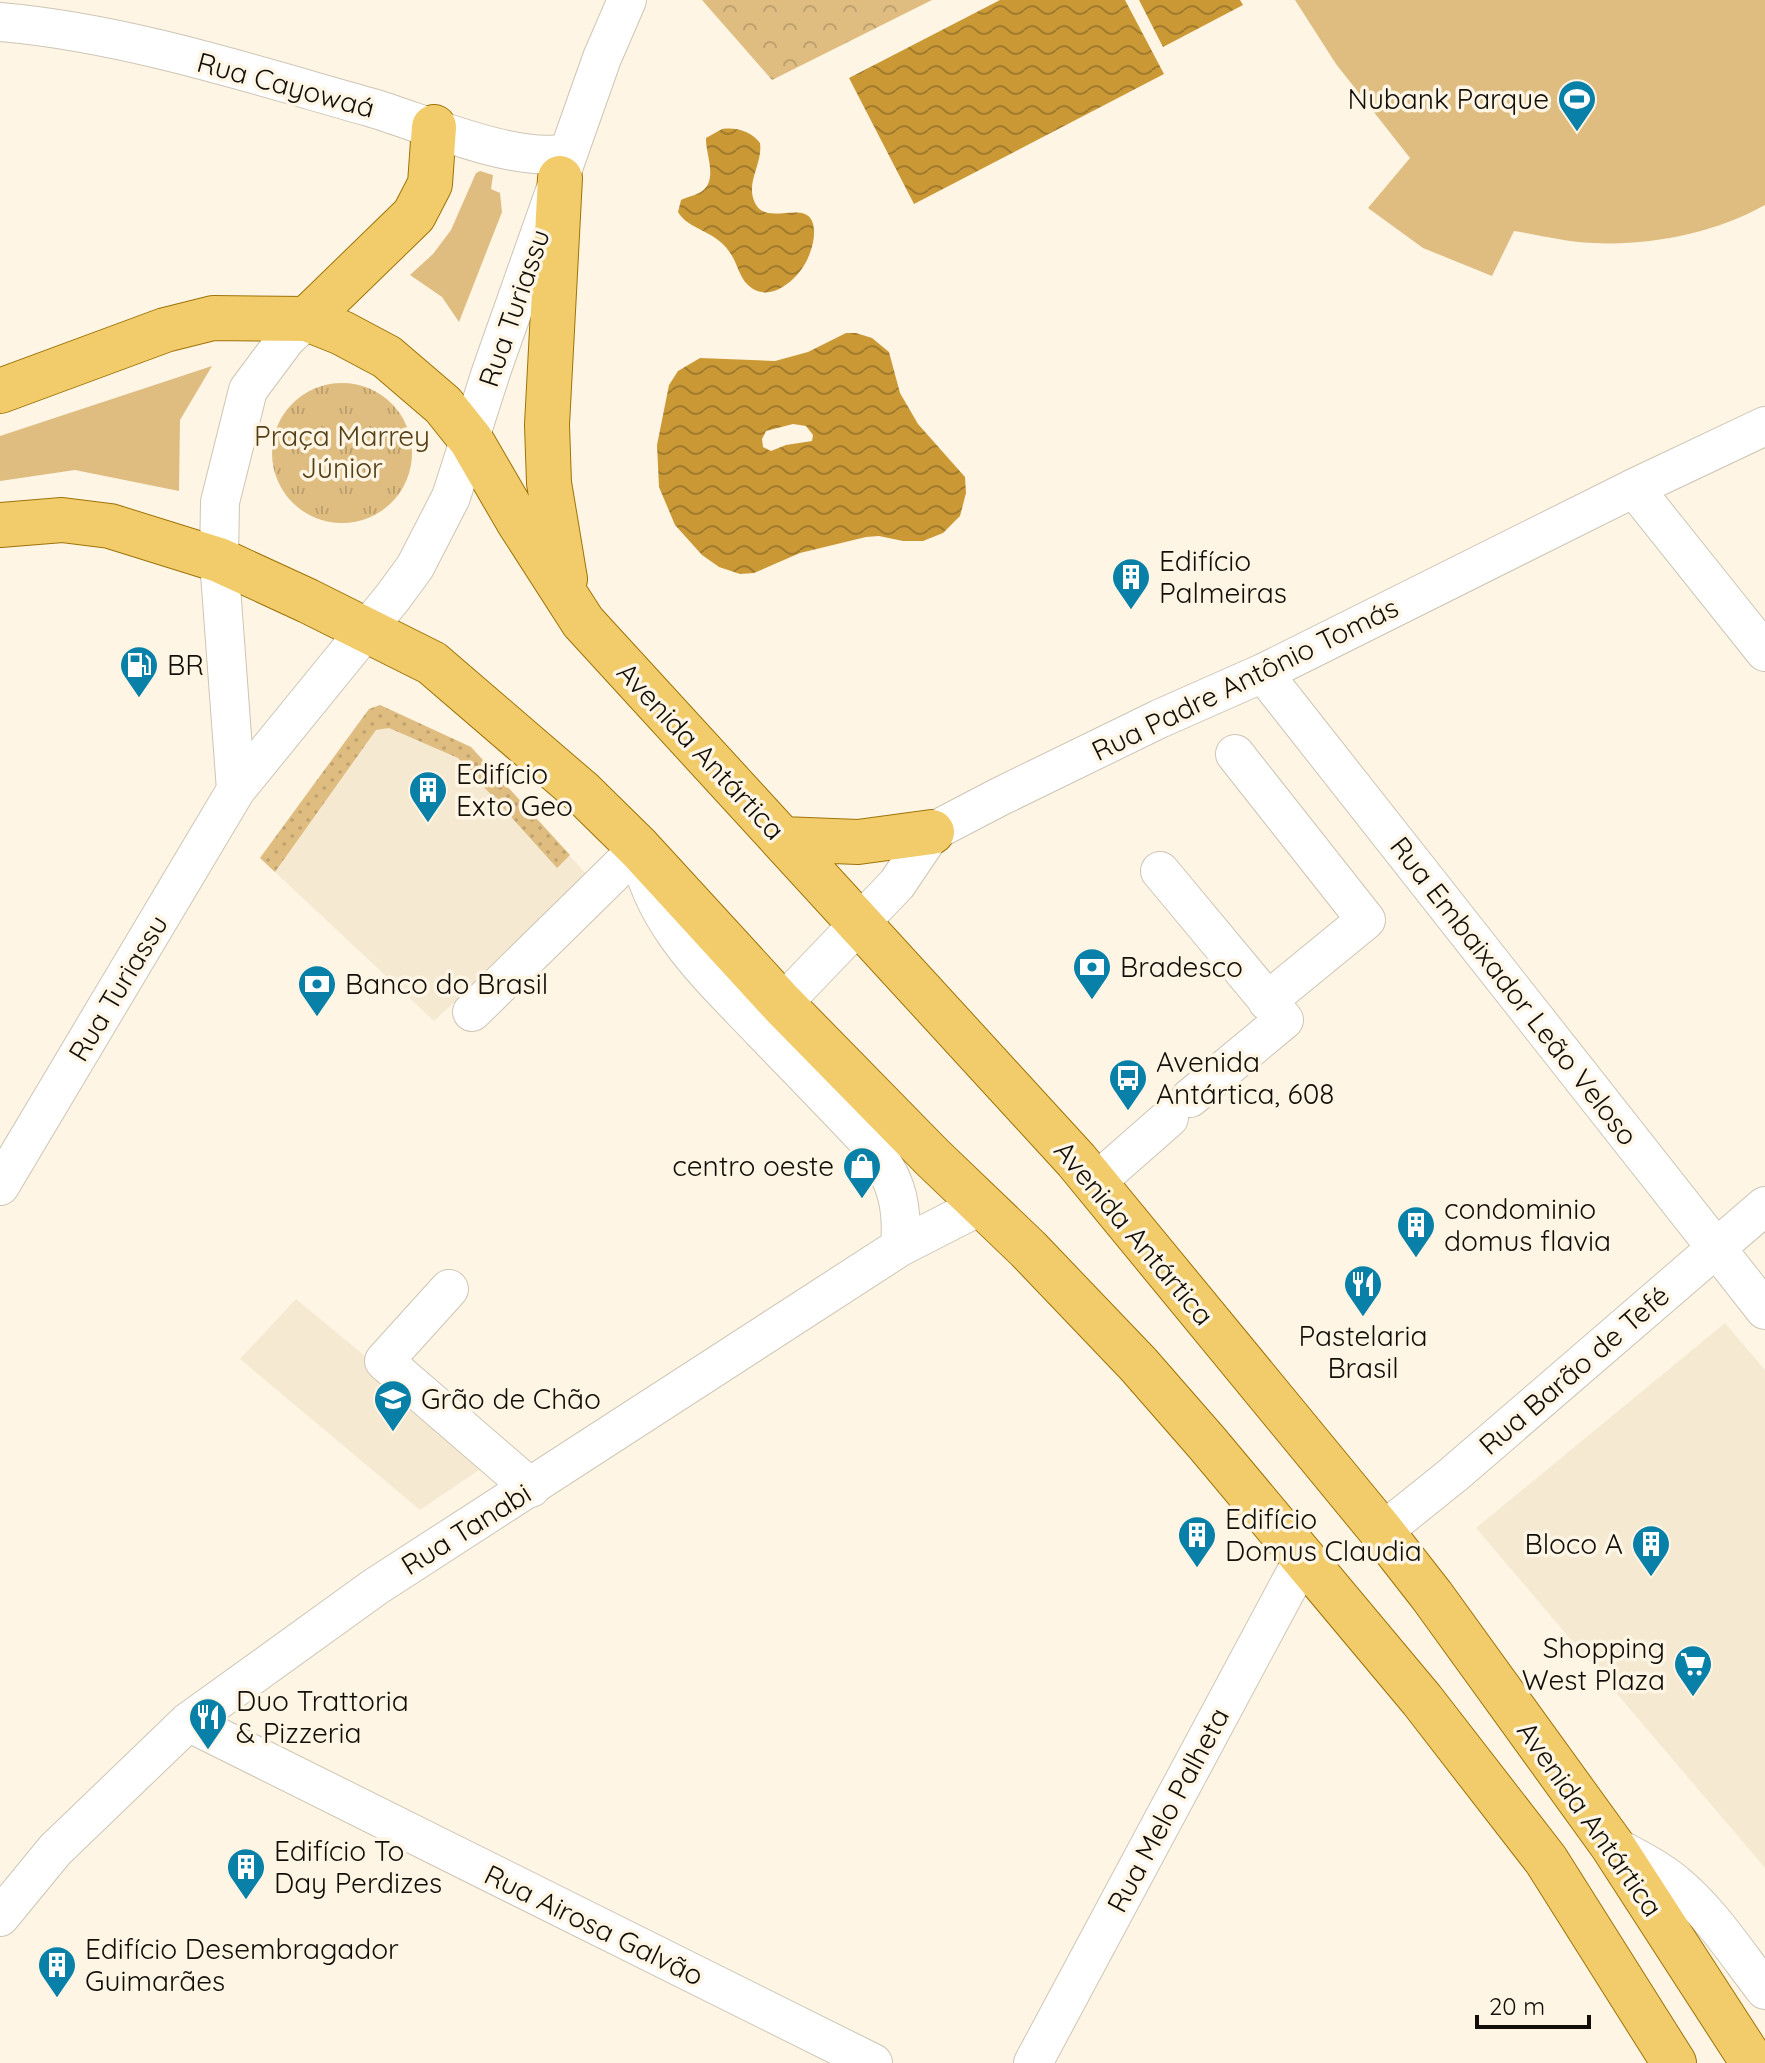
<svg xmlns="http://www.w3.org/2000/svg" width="1765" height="2063" viewBox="0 0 1765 2063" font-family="Quicksand,sans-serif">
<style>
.built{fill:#f5e9d2}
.grass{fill:#dfbd81}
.forest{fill:url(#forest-crowns)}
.park{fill:url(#park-tufts)}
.garden{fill:url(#garden-dots)}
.water{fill:url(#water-waves);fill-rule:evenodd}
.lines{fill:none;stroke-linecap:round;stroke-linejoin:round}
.minor-casing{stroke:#cdc5b5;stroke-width:40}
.major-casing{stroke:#9e7408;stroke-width:46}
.minor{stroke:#fff;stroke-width:38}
.major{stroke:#f2cc6b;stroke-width:44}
.labels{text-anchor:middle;stroke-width:7;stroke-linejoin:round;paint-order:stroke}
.street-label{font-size:28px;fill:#120f09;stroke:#fef5e5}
.poi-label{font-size:28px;fill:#120f09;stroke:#fef5e5;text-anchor:start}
.park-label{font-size:28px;fill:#543f17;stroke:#fef5e5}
</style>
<defs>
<pattern id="forest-crowns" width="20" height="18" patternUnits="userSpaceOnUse" patternTransform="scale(2)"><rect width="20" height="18" fill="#dfbd81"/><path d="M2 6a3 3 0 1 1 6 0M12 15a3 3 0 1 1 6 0" fill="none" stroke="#bea16e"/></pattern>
<pattern id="park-tufts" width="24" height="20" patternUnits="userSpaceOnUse" patternTransform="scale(2)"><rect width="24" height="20" fill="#dfbd81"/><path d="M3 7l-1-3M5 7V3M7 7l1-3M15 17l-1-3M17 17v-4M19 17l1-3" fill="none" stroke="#bea16e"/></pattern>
<pattern id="garden-dots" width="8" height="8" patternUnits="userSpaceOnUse" patternTransform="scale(2)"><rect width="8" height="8" fill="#dfbd81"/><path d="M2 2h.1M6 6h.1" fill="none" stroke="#bea16e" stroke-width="1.8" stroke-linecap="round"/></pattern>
<pattern id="water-waves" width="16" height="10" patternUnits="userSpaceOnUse" patternTransform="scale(2)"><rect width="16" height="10" fill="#ca9936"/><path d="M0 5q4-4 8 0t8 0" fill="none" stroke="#a37b2c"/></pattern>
</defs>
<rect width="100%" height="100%" fill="#fef5e5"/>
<path class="built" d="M 380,705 L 471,747 L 589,877 L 434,1021 L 260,858 L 369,709 Z
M 296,1299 L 423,1404 L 491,1462 L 420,1510 L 240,1359 Z
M 1725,1323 L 1765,1370 L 1765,1868 L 1476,1528 Z"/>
<path class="grass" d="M 1295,0 L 1765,0 L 1765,205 C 1715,233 1650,246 1593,243 C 1566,242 1540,235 1514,231 L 1492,276 L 1423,248 L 1368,208 L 1410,158 L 1336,64 Z
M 480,171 L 493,175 L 491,189 L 500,193 L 502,212 L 459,322 L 442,297 L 410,275 L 433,254 L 451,230 L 476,173 Z
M 212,366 L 180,420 L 179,491 L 75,470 L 0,481 L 0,436 Z"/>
<path class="forest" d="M 702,0 L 932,0 L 772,80 Z"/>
<path class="park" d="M272 453a70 70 0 1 1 140 0a70 70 0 1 1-140 0Z"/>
<path class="garden" d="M 380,705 L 471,747 L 570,855 L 557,868 L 458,758 L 389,728 L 376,730 L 275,872 L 260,858 L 369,709 Z"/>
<path class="water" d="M 1000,0 L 1125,0 L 1164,74 L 914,204 L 849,78 Z
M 1139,0 L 1240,0 L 1243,5 L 1163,47 Z
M 722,129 C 736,127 751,131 760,143 C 763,164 745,182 755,203 C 767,229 812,194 814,230 C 815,245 807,264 797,275 C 785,288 765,301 748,285 C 736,274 738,255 718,240 C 706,230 686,226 678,212 L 681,200 C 687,197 693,196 699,193 C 720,182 705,154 706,138 Z
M 846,333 L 856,333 L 872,338 L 889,352 L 900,393 L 918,424 L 965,477 L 966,493 L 960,516 L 943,533 L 923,541 L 903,541 L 879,536 L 866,537 L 800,553 L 754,573 L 740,574 L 719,567 L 702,555 L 675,525 L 659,487 L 657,445 L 669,385 L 678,371 L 700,358 L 775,361 L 808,352 ZM 793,424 L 806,426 L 813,435 L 812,441 L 786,445 L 771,451 L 763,447 L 762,439 L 766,431 Z"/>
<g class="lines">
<g class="minor-casing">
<path id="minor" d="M 0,22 C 125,33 248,73 369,107 C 421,122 519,166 569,152
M 1634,488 L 1765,652
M 1263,673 L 1765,1310
M 1235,754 L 1366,920 L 1267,1001
M 236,790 L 219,560 L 220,502 L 248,390 L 286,339 L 307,319
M 639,848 C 651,924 713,979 763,1032 C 797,1067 831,1102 864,1137 C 894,1175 904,1199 900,1247
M 1160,871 L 1284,1020 L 1190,1098
M 782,1004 L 897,884 L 932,832 L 999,797 L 1159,719 L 1263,673 L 1634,488 L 1765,426
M 472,1012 L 639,848
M 1095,1183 L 1169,1118
M 0,1186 L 236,790 L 393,597 L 415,567 L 451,497 L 491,372 L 602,58 L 627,0
M 449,1289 L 384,1361 L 531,1488
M 1382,1532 L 1453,1475 L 1765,1206
M 188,1722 L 873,2063
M 1612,1845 C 1634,1857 1657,1868 1676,1884 C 1711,1913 1737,1954 1765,1990
M 0,1917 L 55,1850 L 188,1722 L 375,1587 L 900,1247 L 982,1205
M 1033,2063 L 1304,1557"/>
</g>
<g class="major-casing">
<path id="major" d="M 560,178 L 547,425 L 549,483 L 565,579
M 307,319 L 414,215 L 430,184 L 434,127
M 0,391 L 165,330 L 213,318 L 307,319 L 342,333 L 387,357 L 443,405 L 471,440 L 518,521 L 583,622 L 1076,1160 L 1382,1532 L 1432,1596 L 1612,1845 L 1753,2063
M 0,525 L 62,520 L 110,526 L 219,560 L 308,601 L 432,663 L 582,792 L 639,848 L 782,1004 L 932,1157 L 1028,1249 L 1138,1364 L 1207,1443 L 1422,1700 L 1546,1860 L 1674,2063
M 782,839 L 858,842 L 932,832"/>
</g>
<use href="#minor" class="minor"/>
<use href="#major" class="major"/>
</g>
<defs>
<g id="stadium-pin" transform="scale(2)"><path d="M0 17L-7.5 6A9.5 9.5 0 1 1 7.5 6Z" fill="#0880a7" stroke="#fef5e5"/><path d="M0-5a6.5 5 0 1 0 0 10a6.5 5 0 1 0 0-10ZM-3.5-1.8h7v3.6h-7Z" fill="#fff"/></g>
<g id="building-pin" transform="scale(2)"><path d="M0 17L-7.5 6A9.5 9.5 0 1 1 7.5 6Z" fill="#0880a7" stroke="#fef5e5"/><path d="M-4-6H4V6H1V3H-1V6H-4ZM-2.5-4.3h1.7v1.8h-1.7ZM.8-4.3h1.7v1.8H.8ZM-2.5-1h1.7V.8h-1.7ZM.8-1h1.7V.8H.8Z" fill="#fff"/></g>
<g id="fuel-pin" transform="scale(2)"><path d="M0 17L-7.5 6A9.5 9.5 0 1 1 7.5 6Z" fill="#0880a7" stroke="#fef5e5"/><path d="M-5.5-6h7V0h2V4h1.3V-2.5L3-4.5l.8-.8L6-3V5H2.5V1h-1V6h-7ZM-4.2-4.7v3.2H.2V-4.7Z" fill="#fff"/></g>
<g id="bank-pin" transform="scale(2)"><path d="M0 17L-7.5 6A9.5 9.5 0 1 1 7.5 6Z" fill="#0880a7" stroke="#fef5e5"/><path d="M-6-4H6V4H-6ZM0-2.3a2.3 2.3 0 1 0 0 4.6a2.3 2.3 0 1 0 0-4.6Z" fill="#fff"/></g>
<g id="bus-pin" transform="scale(2)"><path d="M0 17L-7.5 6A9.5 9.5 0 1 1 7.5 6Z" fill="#0880a7" stroke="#fef5e5"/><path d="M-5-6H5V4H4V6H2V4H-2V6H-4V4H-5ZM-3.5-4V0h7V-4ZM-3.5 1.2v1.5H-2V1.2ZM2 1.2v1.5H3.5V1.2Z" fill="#fff"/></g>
<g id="shop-pin" transform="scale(2)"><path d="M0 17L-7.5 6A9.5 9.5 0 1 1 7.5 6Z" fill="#0880a7" stroke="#fef5e5"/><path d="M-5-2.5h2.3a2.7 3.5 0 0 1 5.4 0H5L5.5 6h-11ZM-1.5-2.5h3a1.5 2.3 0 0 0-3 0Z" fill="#fff"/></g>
<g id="restaurant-pin" transform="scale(2)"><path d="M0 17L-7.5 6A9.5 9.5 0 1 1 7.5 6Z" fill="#0880a7" stroke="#fef5e5"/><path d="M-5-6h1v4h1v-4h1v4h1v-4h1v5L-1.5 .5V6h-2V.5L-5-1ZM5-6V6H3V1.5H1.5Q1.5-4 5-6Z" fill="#fff"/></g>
<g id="school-pin" transform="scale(2)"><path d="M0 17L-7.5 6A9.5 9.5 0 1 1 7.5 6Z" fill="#0880a7" stroke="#fef5e5"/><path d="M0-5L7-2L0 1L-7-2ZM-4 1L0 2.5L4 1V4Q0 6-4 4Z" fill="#fff"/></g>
<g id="supermarket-pin" transform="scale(2)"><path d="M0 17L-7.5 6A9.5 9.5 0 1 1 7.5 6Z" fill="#0880a7" stroke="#fef5e5"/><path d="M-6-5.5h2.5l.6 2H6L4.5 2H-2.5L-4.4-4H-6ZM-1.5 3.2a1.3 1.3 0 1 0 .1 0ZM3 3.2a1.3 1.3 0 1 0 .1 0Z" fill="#fff"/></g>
</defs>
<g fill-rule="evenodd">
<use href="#stadium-pin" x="1577" y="99"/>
<use href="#building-pin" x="1131" y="577"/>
<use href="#fuel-pin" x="139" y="665"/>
<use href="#building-pin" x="428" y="790"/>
<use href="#bank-pin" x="1092" y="967"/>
<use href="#bank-pin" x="317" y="984"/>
<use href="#bus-pin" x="1128" y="1078"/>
<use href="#shop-pin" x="862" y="1166"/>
<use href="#building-pin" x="1416" y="1225"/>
<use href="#restaurant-pin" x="1363" y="1284"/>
<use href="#school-pin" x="393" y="1399"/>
<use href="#building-pin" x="1197" y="1535"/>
<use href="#building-pin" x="1651" y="1544"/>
<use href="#supermarket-pin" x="1693" y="1664"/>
<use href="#restaurant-pin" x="208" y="1717"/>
<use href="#building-pin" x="246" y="1867"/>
<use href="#building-pin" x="57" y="1965"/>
</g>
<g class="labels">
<g class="street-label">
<text transform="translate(286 85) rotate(15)" y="10">Rua Cayowaá</text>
<text transform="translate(514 308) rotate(-71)" y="10">Rua Turiassu</text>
<text transform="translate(1245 679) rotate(-26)" y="10">Rua Padre Antônio Tomás</text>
<text transform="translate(701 751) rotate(47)" y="10">Avenida Antártica</text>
<text transform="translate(118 988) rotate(-59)" y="10">Rua Turiassu</text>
<text transform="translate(1514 991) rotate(52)" y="10">Rua Embaixador Leão Veloso</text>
<text transform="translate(1134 1233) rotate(50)" y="10">Avenida Antártica</text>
<text transform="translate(1574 1370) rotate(-41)" y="10">Rua Barão de Tefé</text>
<text transform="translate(466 1529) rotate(-32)" y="10">Rua Tanabi</text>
<text transform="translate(1168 1810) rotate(-62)" y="10">Rua Melo Palheta</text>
<text transform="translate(1590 1819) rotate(55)" y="10">Avenida Antártica</text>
<text transform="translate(594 1925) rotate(26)" y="10">Rua Airosa Galvão</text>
</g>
<g class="poi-label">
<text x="1549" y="109" text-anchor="end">Nubank Parque</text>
<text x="1159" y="571">Edifício<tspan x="1159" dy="32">Palmeiras</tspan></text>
<text x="167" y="675">BR</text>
<text x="456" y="784">Edifício<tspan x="456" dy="32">Exto Geo</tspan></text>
<text x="1120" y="977">Bradesco</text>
<text x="345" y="994">Banco do Brasil</text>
<text x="1156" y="1072">Avenida<tspan x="1156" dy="32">Antártica, 608</tspan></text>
<text x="834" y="1176" text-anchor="end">centro oeste</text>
<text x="1444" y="1219">condominio<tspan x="1444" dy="32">domus flavia</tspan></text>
<text x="1363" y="1346" text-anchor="middle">Pastelaria<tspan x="1363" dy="32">Brasil</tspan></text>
<text x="421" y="1409">Grão de Chão</text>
<text x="1225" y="1529">Edifício<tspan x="1225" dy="32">Domus Claudia</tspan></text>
<text x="1623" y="1554" text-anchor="end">Bloco A</text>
<text x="1665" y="1658" text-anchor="end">Shopping<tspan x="1665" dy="32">West Plaza</tspan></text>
<text x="236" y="1711">Duo Trattoria<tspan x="236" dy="32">&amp; Pizzeria</tspan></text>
<text x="274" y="1861">Edifício To<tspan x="274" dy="32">Day Perdizes</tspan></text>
<text x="85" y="1959">Edifício Desembragador<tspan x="85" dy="32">Guimarães</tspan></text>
</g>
<g class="park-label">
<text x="342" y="446">Praça Marrey<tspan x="342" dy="32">Júnior</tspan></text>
</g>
</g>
<path d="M1477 2015v12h112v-12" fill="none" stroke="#120f09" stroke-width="4"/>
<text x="1489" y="2015" font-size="24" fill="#120f09" stroke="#fef5e5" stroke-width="6" paint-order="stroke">20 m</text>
</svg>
